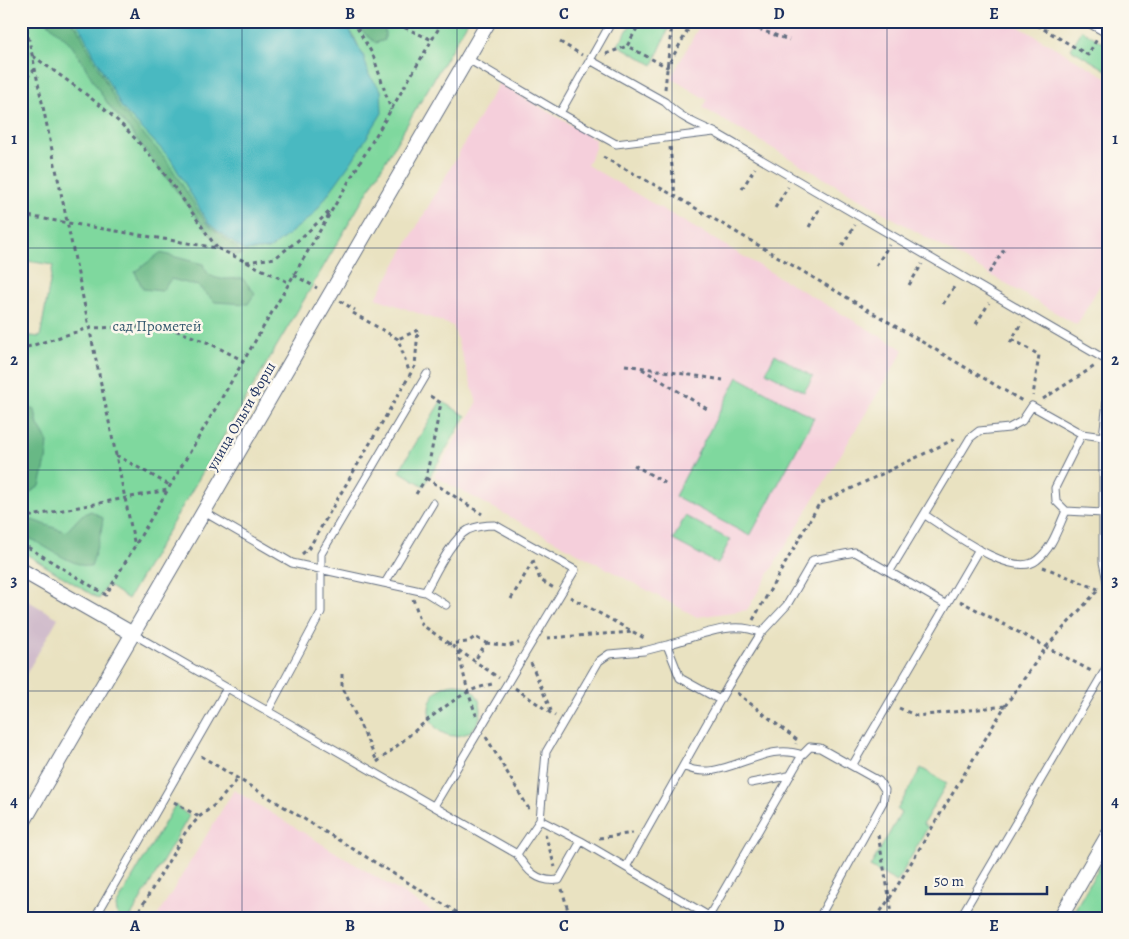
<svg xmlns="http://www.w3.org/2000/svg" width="1129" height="939" viewBox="0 0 1129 939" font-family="Alegreya,serif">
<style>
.built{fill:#f5cfdb}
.industrial{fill:#d1bdcc}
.green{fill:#7fd89e;stroke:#4d847e}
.forest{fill:#67b885;stroke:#417472}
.water{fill:#4ab9c1;stroke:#327490}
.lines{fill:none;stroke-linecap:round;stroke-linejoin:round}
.service-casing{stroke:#636e81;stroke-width:9}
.minor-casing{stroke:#636e81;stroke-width:16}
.path{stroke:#636e81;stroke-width:3;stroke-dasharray:4 4;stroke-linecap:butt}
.service{stroke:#fff;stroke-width:7}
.minor{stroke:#fff;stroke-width:14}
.grid{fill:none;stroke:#1b2f5e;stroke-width:1;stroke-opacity:0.55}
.labels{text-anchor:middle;stroke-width:5;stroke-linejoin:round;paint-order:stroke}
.park-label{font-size:15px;fill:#34596e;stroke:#fbf7ec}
.street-label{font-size:15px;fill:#1b2f5e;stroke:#fbf7ec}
.neatline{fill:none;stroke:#1b2f5e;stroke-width:2}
.grid-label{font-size:16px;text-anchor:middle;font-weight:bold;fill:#1b2f5e}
</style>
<rect width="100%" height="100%" fill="#fbf7ec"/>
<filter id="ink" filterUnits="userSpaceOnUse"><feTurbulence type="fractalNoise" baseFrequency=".02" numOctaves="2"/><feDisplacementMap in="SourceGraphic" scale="10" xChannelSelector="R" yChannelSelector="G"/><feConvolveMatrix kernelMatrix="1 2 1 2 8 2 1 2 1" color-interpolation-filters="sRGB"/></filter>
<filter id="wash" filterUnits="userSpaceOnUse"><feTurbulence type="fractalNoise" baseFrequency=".0096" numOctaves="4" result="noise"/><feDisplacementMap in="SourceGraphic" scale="20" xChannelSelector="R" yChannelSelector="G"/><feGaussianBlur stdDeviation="1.12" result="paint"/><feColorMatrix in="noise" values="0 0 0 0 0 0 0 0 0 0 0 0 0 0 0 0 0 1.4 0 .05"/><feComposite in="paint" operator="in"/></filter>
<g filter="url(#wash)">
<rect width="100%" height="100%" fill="#e9e2c1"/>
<path class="built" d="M 702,21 L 1009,21 L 1108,78 L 1108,271 L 1077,325 L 703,108 L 707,100 L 671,78 Z
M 499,83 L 595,139 L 595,148 L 587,165 L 904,350 L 747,610 L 697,617 L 434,476 L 477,403 L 453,326 L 376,298 Z
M 234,790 L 443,918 L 156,918 Z"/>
<path class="industrial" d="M 21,597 L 58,618 L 21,683 Z"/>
<path class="green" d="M 21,21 L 75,21 L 79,26 L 122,108 L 170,158 L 208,223 L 381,90 C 377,85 371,79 368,74 C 360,55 358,33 340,21 L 468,21 L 128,599 L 107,585 L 99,599 L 21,551 L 21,335 L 40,337 L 53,265 L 21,260 Z
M 633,21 L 672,21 L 653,65 L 618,45 Z
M 1082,30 L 1108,46 L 1108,71 L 1071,49 Z
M 775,354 L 813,377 L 804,392 L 766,372 Z
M 738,377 L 814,418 L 750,536 L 675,496 Z
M 441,401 L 466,416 L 424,486 L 399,471 Z
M 685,516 L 730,540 L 718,564 L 673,540 Z
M429 710a26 26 0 1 1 52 0a26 26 0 1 1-52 0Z
M 921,768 L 947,783 L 923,824 L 928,827 L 897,882 L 870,867 L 901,813 L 897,810 Z
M 175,805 L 189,816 L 130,918 L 118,918 L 116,906 Z
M 1108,852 L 1108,908 L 1102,918 L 1070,918 Z"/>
<path class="forest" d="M 47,21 L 71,21 L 77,27 L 120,109 L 166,159 L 206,223 L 238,249 L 242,255 L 235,255 L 219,246 L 125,124 C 102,102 90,72 72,46 C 65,36 54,32 47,21 Z
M 358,21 L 381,23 L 385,30 L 385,40 L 376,43 L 363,32 Z
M 160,253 L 203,264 C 209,283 225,279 242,278 L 255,293 L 248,304 L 215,302 L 198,286 L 171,279 L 162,291 L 143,289 L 135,272 Z
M 27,408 L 35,410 L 38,425 L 48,442 L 46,461 L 40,486 L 21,498 L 21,418 Z
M 91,511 L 103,518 L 101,532 L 91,567 C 67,564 44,544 21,534 L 21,522 L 32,520 L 66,532 L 82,515 Z"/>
<path class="water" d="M 75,21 L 340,21 L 348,27 L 364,57 L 369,75 L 381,90 L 382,113 L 352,161 L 313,215 L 270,249 L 244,251 L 208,223 L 170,158 L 122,108 L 79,26 Z"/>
</g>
<g filter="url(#ink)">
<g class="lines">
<g class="service-casing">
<path id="service" d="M 1085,21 L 1108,34
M 468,59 L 560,113 L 612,21
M 590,60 L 665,102 C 679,117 696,124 714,132 L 1108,361
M 560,113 L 616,144 L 714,132
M 1082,434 L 1103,437
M 1066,511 L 1103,513 L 1103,437 L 1108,393
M 204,512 L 292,563 L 425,592 C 435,575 451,539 468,530 C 477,526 486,525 495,525 L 575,570 L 434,806
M 1108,515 L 1103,513 L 1103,562 L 1108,586
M 890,571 L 970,438 L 979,431 L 1009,428 L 1022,421 L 1032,406 L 1082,434 L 1055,488 L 1056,501 L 1066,511 C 1058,528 1052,549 1037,560 C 1013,580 947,529 925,515
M 385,583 L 433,503
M 425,592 L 446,605
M 133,634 L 517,854 C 527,871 538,883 559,880 L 581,841 L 712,918
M 667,645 C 696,637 732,619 761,633
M 268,711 L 321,612 L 321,554 L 427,374
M 683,766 C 722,786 763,739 802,755
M 751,783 L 788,776
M 540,820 L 581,841
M 517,854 L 540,820 L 546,752 L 599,661 L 609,654 L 644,651 L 667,645 L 680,678 L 720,700
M 626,867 L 728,686 L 761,633 L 787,605 L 813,560 L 855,552 L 945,604
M 709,916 L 802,755 L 810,747 L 820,748 L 852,766
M 95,918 L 227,688
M 819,918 L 883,802 L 885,790 L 879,781 L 852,766 L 979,549
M 960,918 L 1108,665"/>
</g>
<g class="minor-casing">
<path id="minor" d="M 21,570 L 133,634
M 21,826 L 489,21
M 1060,918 L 1108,835"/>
</g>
<path class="path" d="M 25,21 L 135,546
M 353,21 L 373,55 L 391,110
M 390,21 L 432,40
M 641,21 L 627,46 L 667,67 L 693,21
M 736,21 L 789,40
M 1030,21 L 1088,55 L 1097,39
M 560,42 L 582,55
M 606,54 L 627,46
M 33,56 C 62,77 94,98 121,124 C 158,160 187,206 217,248
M 21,83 L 35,69
M 665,89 L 672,21
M 670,147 L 675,196
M 603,157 L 675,196 L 1024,402
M 742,189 L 755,168
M 775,208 L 788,187
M 21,215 L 217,248 L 290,283
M 809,227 L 821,206
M 842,246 L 855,225
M 246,262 L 275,258 L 301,238 L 330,211
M 876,266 L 889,245
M 989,273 L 1005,248
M 294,275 L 317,288
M 909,285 L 922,264
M 340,301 L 355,310
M 943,304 L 956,284
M 353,313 L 398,339 L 410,374
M 976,324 L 989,303
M 1012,339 L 1039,355 L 1033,396
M 1010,343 L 1022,322
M 21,352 L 24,348 L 89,328 L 138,327 L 175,330 L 209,343 L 244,361
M 625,365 L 723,380
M 642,369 L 707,409
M 1043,399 L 1095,366
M 116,455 L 171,486
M 634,465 L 667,484
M 426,478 L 482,514
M 416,494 L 426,478 L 441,403 L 427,394
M 21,518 L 168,490
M 21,543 L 106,595 L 443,21
M 302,554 L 309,548 L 415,366 L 418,330 L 398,339
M 533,560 L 540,580 L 554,588
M 1043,567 L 1098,589
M 570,597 L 646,639
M 413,599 L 422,625 L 499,678
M 511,599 L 533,561
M 960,601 L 1093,672
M 753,620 L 819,504 L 957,438
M 547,638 L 633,632
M 486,643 L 508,646 L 519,643
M 447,644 L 468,642 L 475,637 L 486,643 L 474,662
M 458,651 L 468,692 L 476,715
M 531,663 L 552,713
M 342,674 L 342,686 L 376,759
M 515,688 L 555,716
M 737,693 L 797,740 L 796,744
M 899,708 L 917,716 L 1005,706
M 486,737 L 529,809
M 201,756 L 466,918
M 377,762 C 407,739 433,712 466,693 C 474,688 486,686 495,683
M 174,802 L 199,817
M 545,834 L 555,867
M 878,835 L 893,918
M 599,838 L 633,833
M 562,889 L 570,918
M 113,909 L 115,918
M 135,918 L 185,833 L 199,817 L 217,803 L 238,779
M 876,918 L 890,898 L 1005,706 L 1047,646 L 1099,589"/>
<use href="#service" class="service"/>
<use href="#minor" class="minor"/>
</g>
</g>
<path class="grid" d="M 242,21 L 242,918M 457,21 L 457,918M 672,21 L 672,918M 887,21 L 887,918M 21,248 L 1108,248M 21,470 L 1108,470M 21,691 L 1108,691"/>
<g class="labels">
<g class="park-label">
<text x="157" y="331">сад Прометей</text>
</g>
<g class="street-label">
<text transform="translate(241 416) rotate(-60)" y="5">улица Ольги Форш</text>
</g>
</g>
<rect width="1129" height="939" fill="none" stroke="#fbf7ec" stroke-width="55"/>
<path d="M926 886v8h121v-8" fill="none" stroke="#1b2f5e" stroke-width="2.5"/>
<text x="934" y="886" font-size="15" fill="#1b2f5e" stroke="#fbf7ec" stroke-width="4" paint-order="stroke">50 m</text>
<rect x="28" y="28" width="1074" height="884" class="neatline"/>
<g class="grid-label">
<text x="135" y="19">A</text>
<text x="350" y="19">B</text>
<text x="564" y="19">C</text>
<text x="779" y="19">D</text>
<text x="994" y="19">E</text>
<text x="14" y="144">1</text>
<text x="1115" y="144">1</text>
<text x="14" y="365">2</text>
<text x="1115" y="365">2</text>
<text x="14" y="586">3</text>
<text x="1115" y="586">3</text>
<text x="14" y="807">4</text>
<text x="1115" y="807">4</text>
<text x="135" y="931">A</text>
<text x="350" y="931">B</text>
<text x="564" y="931">C</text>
<text x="779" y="931">D</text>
<text x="994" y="931">E</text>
</g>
</svg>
